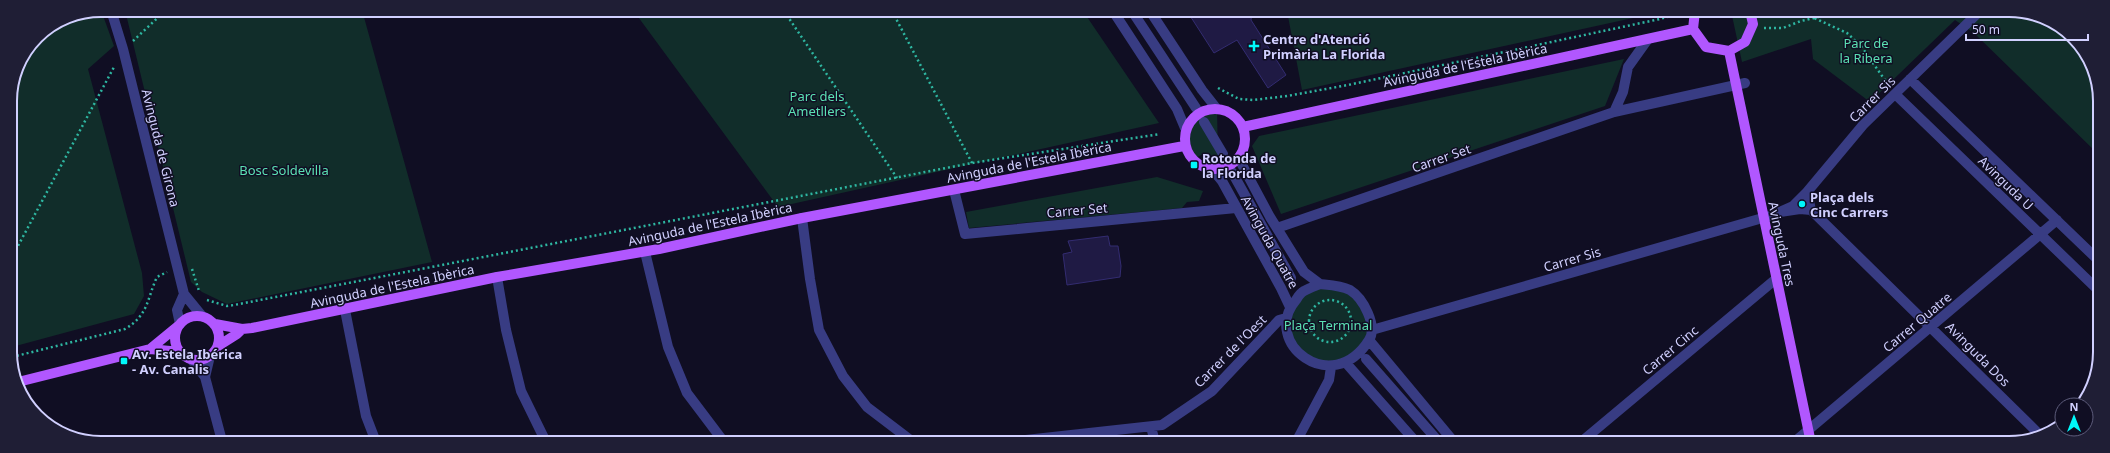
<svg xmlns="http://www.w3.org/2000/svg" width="2110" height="453" viewBox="0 0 2110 453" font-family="'Noto Sans',sans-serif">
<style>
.green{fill:#112d2a}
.building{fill:#1f1a44;stroke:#332c71}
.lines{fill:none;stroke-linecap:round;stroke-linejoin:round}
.path{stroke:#2eb6a1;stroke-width:2.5;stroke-dasharray:2 3;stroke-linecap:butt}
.minor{stroke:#383c83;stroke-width:10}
.major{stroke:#b157ff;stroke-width:10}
.poi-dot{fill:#00f8fb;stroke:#100e23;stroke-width:1.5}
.labels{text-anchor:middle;stroke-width:3;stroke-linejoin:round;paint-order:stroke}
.poi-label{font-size:13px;font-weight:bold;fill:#d1d0ff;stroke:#100e23;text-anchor:start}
.park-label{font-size:13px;fill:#5be0b3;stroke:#100e23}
.street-label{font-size:13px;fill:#d1d0ff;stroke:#100e23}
.rim{fill:none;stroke:#d1d0ff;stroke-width:2}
</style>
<rect width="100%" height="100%" fill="#100e23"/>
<path class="green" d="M 101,10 L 114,46 L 88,69 L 142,273 L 144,296 L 134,314 L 12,347 L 10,95 L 17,66 L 37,36 L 66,17 Z
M 125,10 L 362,10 L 432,262 L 227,304 L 202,292 L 191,282 Z
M 633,10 L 1083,11 L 1159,123 L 778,207 Z
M 1287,11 L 1665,11 L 1302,90 Z
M 1731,11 L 2027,12 L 2073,36 L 2098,83 L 2098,154 L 1974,33 L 1955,20 L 1870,102 L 1813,59 L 1811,39 L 1742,62 Z
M 1624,59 L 1605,106 L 1281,214 L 1252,146 L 1259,136 Z
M 1217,109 L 1218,158 L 1209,157 L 1203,154 L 1192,160 C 1183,144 1178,124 1198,113 C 1204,111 1211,110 1217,109 Z
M 1157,177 L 1203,191 L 1199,201 L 1187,202 L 1182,208 L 969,228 L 966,212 Z
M 1320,284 L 1351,291 L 1372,330 L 1346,363 L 1314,364 L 1287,335 L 1290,307 Z"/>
<path class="building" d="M 1187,11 L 1252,11 L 1251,20 L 1286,75 L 1268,88 L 1237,40 L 1214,53 Z
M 1108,236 L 1110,246 L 1118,246 L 1121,266 L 1120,277 L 1067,285 L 1063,254 L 1072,252 L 1068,241 Z"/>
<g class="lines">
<path class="path" d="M 784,11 L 897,178
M 892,11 L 972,163
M 1801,12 L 1847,33 L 1861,46 L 1887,83
M 1764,28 L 1783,28 L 1801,21 L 1840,12
M 133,41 L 166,10
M 1218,88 L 1239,99 L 1253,100 L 1287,96 L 1348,85 L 1660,19 L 1670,16 L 1674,11
M 11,259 L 114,67
M 192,269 L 199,291
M 207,300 L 227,306 L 234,305 L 972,163 L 1160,134
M1309 321a21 21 0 1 1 42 0a21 21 0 1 1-42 0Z
M 12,357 L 125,329 C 149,315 147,298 157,277 L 167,272"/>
<path class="minor" d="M 111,10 L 123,49 L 184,294 L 202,316
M 1113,11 L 1177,109 L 1185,128
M 1132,11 L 1196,108
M 1150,11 L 1202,90 L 1217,109
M 1910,79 L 2098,260
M 1895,94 L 2098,290
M 1614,112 L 1745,83
M 1204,122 L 1223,154
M 1239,159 L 1270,217 L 1304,272 L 1320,284
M 1213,170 L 1222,181 L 1281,288 L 1290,307
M 1232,172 L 1291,278
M 954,190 L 965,234 L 1236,208
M 1807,192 L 1863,125 L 1979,12
M 1811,210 L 2038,433
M 802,218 L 810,279 L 819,330 L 843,376 L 867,407 L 913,442
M 1277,228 L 1614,112 L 1623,92 L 1628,67 L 1648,39
M 645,252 L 668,347 L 687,393 L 724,442
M 497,277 L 506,330 L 521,391 L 546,442
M 1320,284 C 1331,285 1340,285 1350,290 C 1363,298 1378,326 1369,340 C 1332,399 1260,342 1296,300 C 1298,297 1300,293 1304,291 C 1309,288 1315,286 1320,284 Z
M 345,310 L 366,416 L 376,442
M 180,324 L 177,310 L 184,294
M 1372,330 L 1773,215 L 1793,206 L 1807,192 L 1811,210 L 1800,209 L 1780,212
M 1369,340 L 1454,442
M 191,359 L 205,377 L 222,441
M 1366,359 L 1439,442
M 1346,363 L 1416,442
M 205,377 L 210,356
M 1151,427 L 1155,442
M 1007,442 L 1162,425 L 1212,391 L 1279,320 L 1286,318
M 1296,442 L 1329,380 L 1331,367
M 1581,442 L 1777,278
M 1793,443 L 2057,220"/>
<path class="major" d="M 1695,11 L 1693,29 L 1706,47 L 1729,51 L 1745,42 L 1753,24 L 1750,11
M 1729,51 L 1811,443
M1185 139a30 30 0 1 1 60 0a30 30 0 1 1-60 0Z
M 1243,127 L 1693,29
M175 338a22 22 0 1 1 44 0a22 22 0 1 1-44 0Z
M 215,324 L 242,329 L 252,328 L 497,277 L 659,249 L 802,218 L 1184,146
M 218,346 L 237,334 L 242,329
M 150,349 L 178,326
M 18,382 L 150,349 L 180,352"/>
</g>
<g class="poi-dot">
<path d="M1252 40h4v4h4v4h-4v4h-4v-4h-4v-4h4z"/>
<rect x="1190" y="161" width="8" height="8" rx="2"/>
<circle cx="1802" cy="204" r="4"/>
<rect x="120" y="357" width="8" height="8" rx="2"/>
</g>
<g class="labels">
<g class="poi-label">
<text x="1263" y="44">Centre d'Atenció<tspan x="1263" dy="15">Primària La Florida</tspan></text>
<text x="1202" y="163">Rotonda de<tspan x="1202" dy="15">la Florida</tspan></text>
<text x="1810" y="202">Plaça dels<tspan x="1810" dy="15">Cinc Carrers</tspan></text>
<text x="132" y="359">Av. Estela Ibérica<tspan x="132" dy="15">- Av. Canalis</tspan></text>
</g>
<g class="park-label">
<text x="1866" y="48">Parc de<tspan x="1866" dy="15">la Ribera</tspan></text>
<text x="817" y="101">Parc dels<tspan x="817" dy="15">Ametllers</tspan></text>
<text x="284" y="175">Bosc Soldevilla</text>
<text x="1328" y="330">Plaça Terminal</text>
</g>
<g class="street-label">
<text transform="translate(1465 65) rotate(-12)" y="5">Avinguda de l'Estela Ibèrica</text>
<text transform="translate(1872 99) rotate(-45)" y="5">Carrer Sis</text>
<text transform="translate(161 148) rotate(76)" y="5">Avinguda de Girona</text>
<text transform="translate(1441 158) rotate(-19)" y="5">Carrer Set</text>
<text transform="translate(1029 162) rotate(-11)" y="5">Avinguda de l'Estela Ibèrica</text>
<text transform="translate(2006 183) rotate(44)" y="5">Avinguda U</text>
<text transform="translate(1077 210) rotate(-5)" y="5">Carrer Set</text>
<text transform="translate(710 224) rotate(-12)" y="5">Avinguda de l'Estela Ibèrica</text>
<text transform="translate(1270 242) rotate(61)" y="5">Avinguda Quatre</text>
<text transform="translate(1782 244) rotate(78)" y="5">Avinguda Tres</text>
<text transform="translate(1572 259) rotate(-16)" y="5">Carrer Sis</text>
<text transform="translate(392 286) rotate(-12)" y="5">Avinguda de l'Estela Ibèrica</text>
<text transform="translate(1917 322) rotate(-40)" y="5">Carrer Quatre</text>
<text transform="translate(1670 350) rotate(-40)" y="5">Carrer Cinc</text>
<text transform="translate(1230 351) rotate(-45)" y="5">Carrer de l'Oest</text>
<text transform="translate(1978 354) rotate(45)" y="5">Avinguda Dos</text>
</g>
</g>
<path d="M0 0H2110V453H0ZM101 17H2009A84 84 0 0 1 2093 101V352A84 84 0 0 1 2009 436H101A84 84 0 0 1 17 352V101A84 84 0 0 1 101 17Z" fill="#1f1e35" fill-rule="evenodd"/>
<path class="rim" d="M101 17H2009A84 84 0 0 1 2093 101V352A84 84 0 0 1 2009 436H101A84 84 0 0 1 17 352V101A84 84 0 0 1 101 17Z"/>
<g transform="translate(2074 417)"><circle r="19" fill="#100e23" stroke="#5d5c7b"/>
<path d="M0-3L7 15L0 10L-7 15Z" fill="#00f8fb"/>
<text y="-6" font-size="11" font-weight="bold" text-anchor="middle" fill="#d1d0ff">N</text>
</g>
<path d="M1966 34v6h122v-6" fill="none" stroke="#d1d0ff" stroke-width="2"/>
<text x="1972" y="34" font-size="12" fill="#d1d0ff" stroke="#100e23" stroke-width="3" paint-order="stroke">50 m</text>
</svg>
